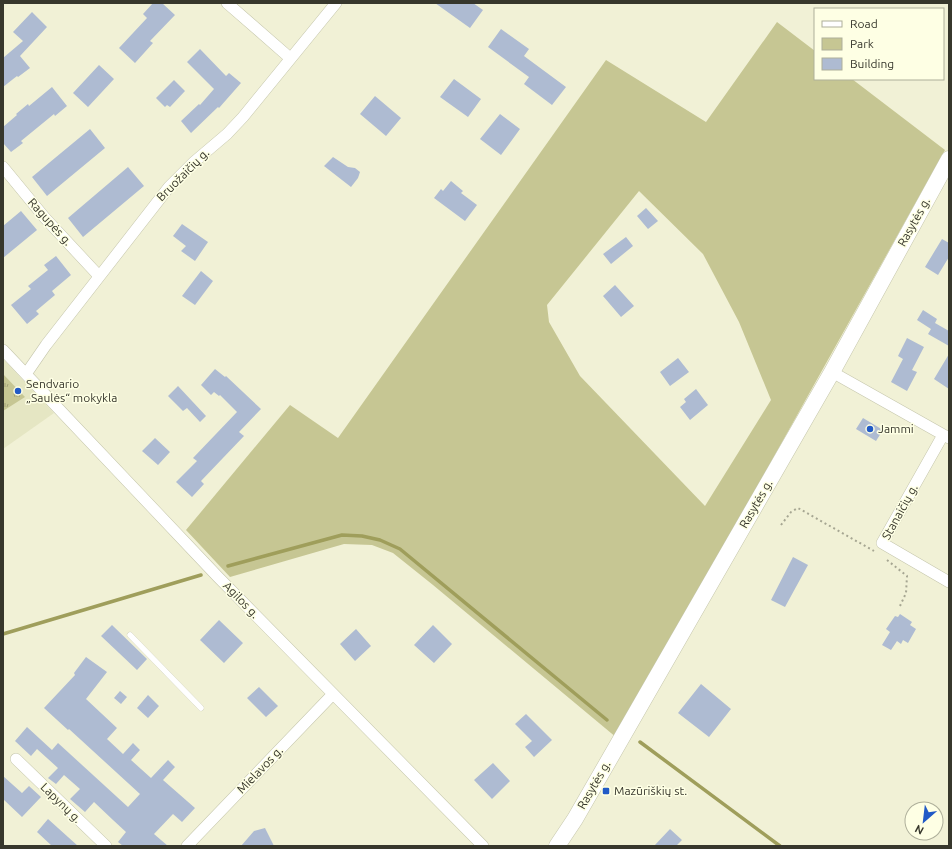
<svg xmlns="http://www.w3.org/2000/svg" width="952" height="849" viewBox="0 0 952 849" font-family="Ubuntu,sans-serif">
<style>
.built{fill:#e5e6c3}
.green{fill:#c6c693;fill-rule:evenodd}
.park{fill:url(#park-tufts)}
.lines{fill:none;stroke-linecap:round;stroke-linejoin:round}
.stream{stroke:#9f9e5b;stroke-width:3.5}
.building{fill:#aebbd2}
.lane-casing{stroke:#c5c6ac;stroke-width:6}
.street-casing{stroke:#c5c6ac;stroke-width:12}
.secondary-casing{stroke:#c5c6ac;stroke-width:17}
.path{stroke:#a6a692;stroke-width:2;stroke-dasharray:2 3;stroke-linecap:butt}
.lane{stroke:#fff;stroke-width:5.5}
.street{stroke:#fff;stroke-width:11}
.secondary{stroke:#fff;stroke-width:16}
.poi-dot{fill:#215ac6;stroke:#feffe4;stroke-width:1.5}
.labels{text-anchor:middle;stroke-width:3;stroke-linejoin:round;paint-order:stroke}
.street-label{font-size:12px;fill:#37372c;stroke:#feffe4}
.poi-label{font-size:12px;fill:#37372c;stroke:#feffe4;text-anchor:start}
</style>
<defs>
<pattern id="park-tufts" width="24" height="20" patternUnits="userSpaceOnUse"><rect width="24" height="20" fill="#c6c693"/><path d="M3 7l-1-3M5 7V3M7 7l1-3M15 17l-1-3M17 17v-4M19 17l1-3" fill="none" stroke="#a2a278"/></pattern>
</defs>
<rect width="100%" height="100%" fill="#f1f1d6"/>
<path class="built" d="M 3,359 L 54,413 L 3,449 Z"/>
<path class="green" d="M 777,22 L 815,51 L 815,79 L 852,79 L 945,150 L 617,738 L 433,585 L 393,553 L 372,545 L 344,544 L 230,577 L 186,530 L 290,405 L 338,438 L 606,60 L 706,122 ZM 639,191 L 703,254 L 739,322 L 771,400 L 705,506 L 580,376 L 549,322 L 547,305 Z"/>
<path class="park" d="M 3,374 L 25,397 L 3,411 Z"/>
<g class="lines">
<path class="stream" d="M 228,566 L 342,535 L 362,536 L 380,540 L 400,549 L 607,720
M 3,634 L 201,575
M 640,742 L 780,846"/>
</g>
<path class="building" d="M 153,3 L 162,3 L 175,15 L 150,41 L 153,43 L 135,63 L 119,48 L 147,18 L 143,14 Z
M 435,3 L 473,3 L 483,10 L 470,28 Z
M 32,12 L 47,27 L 20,56 L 30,68 L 18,77 L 17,76 L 3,87 L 3,58 L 23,41 L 13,32 Z
M 501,29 L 529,49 L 524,56 L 566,87 L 552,105 L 524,84 L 529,77 L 488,47 Z
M 200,49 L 226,76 L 229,73 L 241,83 L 219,108 L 218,107 L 191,133 L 181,121 L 199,104 L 200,105 L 214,89 L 187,62 Z
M 99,65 L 114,79 L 88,107 L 73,93 Z
M 454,79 L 481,99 L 468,117 L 440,97 Z
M 174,80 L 185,91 L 170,107 L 167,105 L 165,107 L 156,98 Z
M 52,87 L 67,106 L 55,116 L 54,114 L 21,141 L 23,143 L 11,152 L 3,143 L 3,127 L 17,115 L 16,114 L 28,104 L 29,106 Z
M 375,96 L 401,118 L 386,136 L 360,114 Z
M 500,114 L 520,129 L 501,155 L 480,139 Z
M 90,129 L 105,148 L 47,196 L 32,177 Z
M 333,157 L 348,167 L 355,168 L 360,172 L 358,178 L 351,187 L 324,166 Z
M 128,167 L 144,186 L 83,237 L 68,218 Z
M 451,181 L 463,191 L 461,193 L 477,205 L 465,221 L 434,198 L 441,189 L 443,191 Z
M 646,208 L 658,221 L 648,229 L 637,216 Z
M 21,211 L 37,230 L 3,258 L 3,226 Z
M 182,224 L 208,242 L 195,261 L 181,251 L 186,246 L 173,236 Z
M 626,237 L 633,246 L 611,264 L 603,254 Z
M 942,239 L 949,243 L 949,257 L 938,275 L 925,267 Z
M 56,256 L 71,275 L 52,291 L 55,295 L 36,311 L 39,314 L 27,324 L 11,305 L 31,289 L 28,286 L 48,270 L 44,265 Z
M 201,271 L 213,281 L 195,305 L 182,296 Z
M 615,285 L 634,306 L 621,317 L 603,296 Z
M 923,310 L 937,319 L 935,323 L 949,331 L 949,346 L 928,334 L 931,329 L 917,320 Z
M 907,338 L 924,347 L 912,370 L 917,372 L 907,391 L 891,382 L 903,359 L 898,356 Z
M 949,354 L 949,389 L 934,379 Z
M 678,358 L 689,372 L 670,386 L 660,372 Z
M 215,369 L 225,377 L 226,376 L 261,409 L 239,432 L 244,436 L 201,481 L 204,484 L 192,497 L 176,482 L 197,461 L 193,458 L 237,412 L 220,395 L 219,396 L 214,392 L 211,395 L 201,385 Z
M 178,386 L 206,416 L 200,422 L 187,408 L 183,411 L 168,396 Z
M 696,389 L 708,405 L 690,420 L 680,407 L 686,402 L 684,399 Z
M 863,418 L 883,430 L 876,441 L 856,429 Z
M 155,438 L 170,452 L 158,465 L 142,451 Z
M 793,557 L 808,565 L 785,607 L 771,600 Z
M 900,614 L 912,622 L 910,625 L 916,629 L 908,643 L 903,640 L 901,644 L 897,641 L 891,650 L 882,645 L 890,632 L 886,629 L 895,616 L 898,617 Z
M 219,620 L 243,643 L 224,663 L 200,640 Z
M 112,625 L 147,659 L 137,670 L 101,636 Z
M 433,625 L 452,644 L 434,663 L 414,645 Z
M 356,629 L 371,646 L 355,661 L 340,644 Z
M 86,657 L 107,672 L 86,699 L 117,728 L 107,739 L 123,754 L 133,743 L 140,750 L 131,760 L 151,778 L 168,760 L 175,767 L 163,780 L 195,808 L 182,822 L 173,814 L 154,834 L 168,846 L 123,846 L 118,842 L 126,832 L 113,820 L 94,802 L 85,812 L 70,799 L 80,789 L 64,775 L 56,784 L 48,778 L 58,768 L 37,749 L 31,756 L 15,741 L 27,727 L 52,750 L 58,743 L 128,807 L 140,794 L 69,729 L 68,730 L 44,708 L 75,675 L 74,673 Z
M 701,684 L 731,709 L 709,737 L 678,713 Z
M 259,687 L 278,706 L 266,717 L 247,698 Z
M 120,691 L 127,697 L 121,704 L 114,698 Z
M 148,695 L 159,706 L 148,718 L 137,708 Z
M 526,714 L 552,740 L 534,757 L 525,747 L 532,741 L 515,724 Z
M 493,763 L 510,781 L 492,799 L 474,780 Z
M 3,776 L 22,793 L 29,786 L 41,797 L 22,817 L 3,799 Z
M 48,819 L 78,846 L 52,846 L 37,832 Z
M 265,828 L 274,846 L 241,846 L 254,831 Z
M 670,829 L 682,840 L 676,846 L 654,846 Z"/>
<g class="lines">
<g class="lane-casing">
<path id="lane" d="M 130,635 L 201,708"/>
</g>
<g class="street-casing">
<path id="street" d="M 227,3 L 290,58
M 3,167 L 45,218 L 99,276
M 3,350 L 218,577 L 483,846
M 832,372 L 949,438
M 26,374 L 46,345 L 169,187 L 194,162 L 227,134 L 243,117 L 336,3
M 943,435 L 882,543 L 949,582
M 16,759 L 106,846
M 187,846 L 333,694"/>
</g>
<g class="secondary-casing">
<path id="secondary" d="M 557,846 L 575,819 L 832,372 L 949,159"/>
</g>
<path class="path" d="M 781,525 L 791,512 L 798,508 L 874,551
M 887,560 L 907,576 L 906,593 L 900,606"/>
<use href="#lane" class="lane"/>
<use href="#street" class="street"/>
<use href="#secondary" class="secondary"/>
</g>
<g class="poi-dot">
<circle cx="18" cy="391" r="4"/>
<circle cx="870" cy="429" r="4"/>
<rect x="602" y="787" width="8" height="8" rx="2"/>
</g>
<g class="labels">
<g class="street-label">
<text transform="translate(183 175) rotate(-45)" y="4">Bruožaičių g.</text>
<text transform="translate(50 222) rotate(48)" y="4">Ragupės g.</text>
<text transform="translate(914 222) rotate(-61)" y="4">Rasytės g.</text>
<text transform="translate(756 504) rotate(-60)" y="4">Rasytės g.</text>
<text transform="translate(900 512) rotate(-61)" y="4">Stanaičių g.</text>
<text transform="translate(241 600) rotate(46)" y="4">Agilos g.</text>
<text transform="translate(260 770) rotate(-46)" y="4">Mielavos g.</text>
<text transform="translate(594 785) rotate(-60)" y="4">Rasytės g.</text>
<text transform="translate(61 803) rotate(44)" y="4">Lapynų g.</text>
</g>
<g class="poi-label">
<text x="26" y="388">Sendvario<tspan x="26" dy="14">„Saulės“ mokykla</tspan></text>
<text x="878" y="433">Jammi</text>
<text x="614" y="795">Mazūriškių st.</text>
</g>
</g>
<rect width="952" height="849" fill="none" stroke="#37372c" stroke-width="8"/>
<rect x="814" y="8" width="130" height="72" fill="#feffe4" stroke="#aeaf9a"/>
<rect x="822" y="21" width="20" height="6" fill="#ffffff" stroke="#aeaf9a"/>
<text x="850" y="28" font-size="12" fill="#37372c">Road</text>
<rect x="822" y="38" width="20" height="12" fill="#c6c693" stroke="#aeaf9a"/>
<text x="850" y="48" font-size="12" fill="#37372c">Park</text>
<rect x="822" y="58" width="20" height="12" fill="#aebbd2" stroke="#aeaf9a"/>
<text x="850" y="68" font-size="12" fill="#37372c">Building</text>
<g transform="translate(924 821) rotate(208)"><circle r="19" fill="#feffe4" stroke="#aeaf9a"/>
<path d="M0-3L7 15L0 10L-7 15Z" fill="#215ac6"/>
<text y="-6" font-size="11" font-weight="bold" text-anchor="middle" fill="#37372c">N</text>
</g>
</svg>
